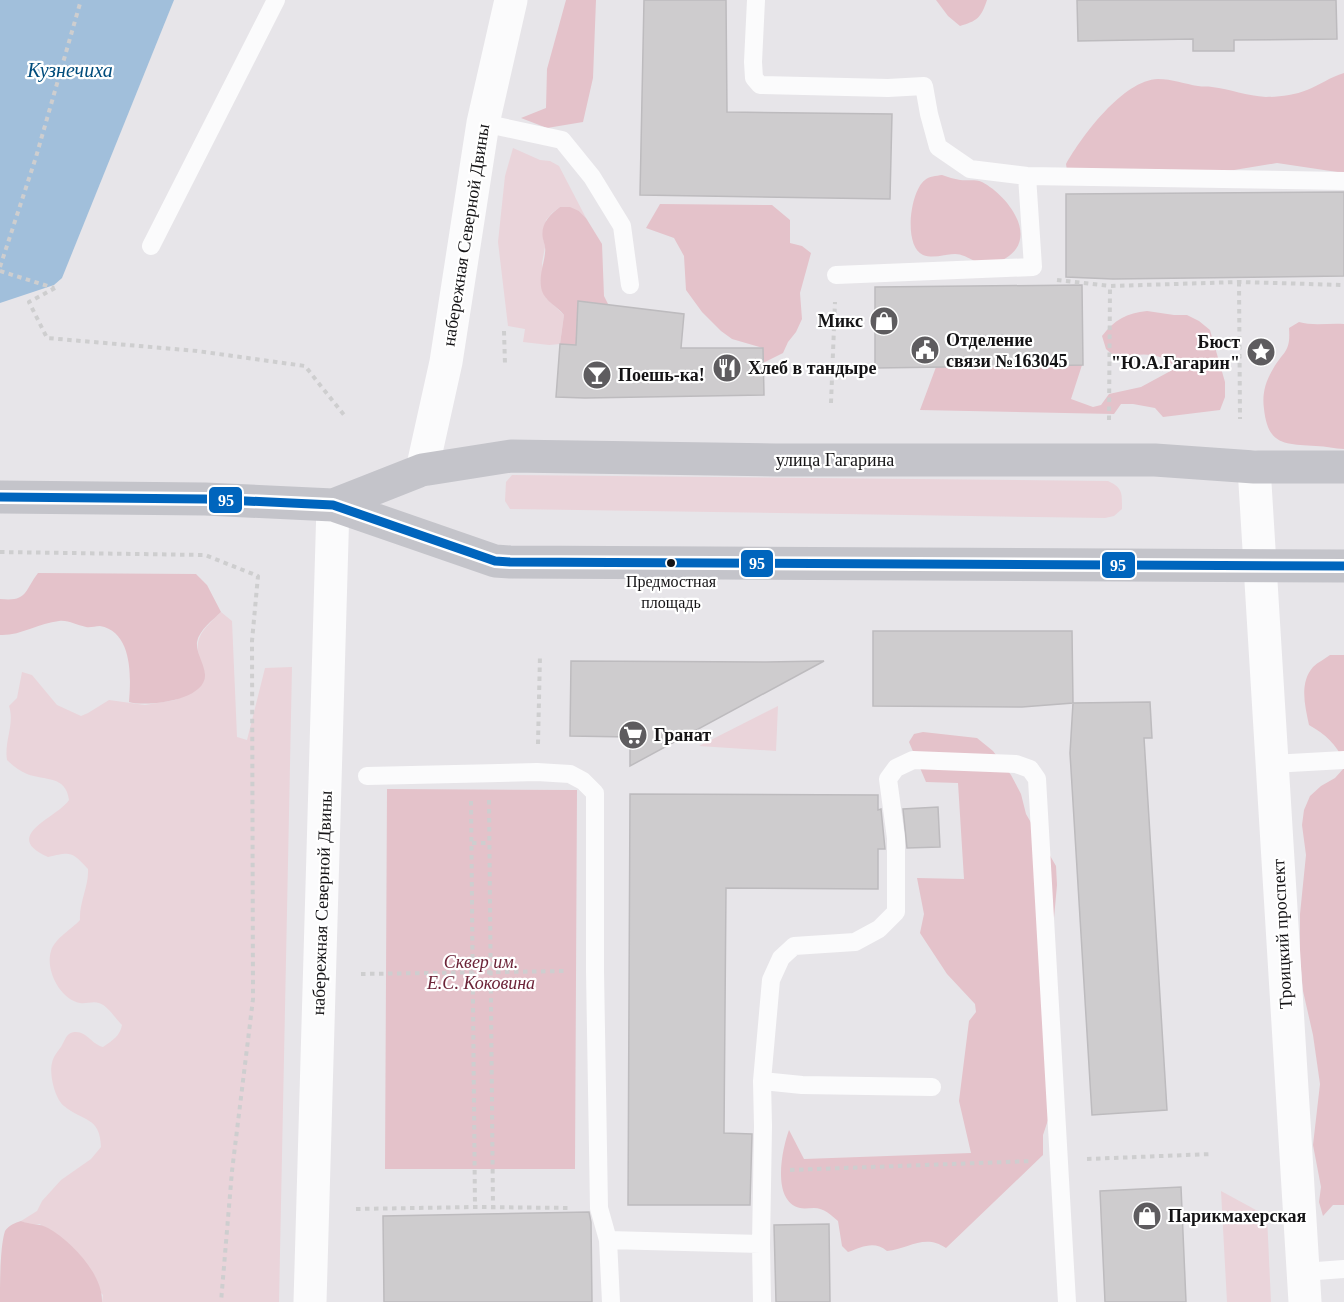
<svg xmlns="http://www.w3.org/2000/svg" width="1344" height="1302" viewBox="0 0 1344 1302" font-family="Georgia,serif">
<style>
.green{fill:#ead4da}
.forest{fill:#e4c2ca}
.water{fill:#a1bfdb}
.building{fill:#ceccce;stroke:#bdbbbe;stroke-width:1.5}
.lines{fill:none;stroke-linecap:round;stroke-linejoin:round}
.path{stroke:#cececf;stroke-width:4;stroke-dasharray:4.5 4.5;stroke-linecap:butt}
.lane{stroke:#fbfbfc;stroke-width:18}
.street{stroke:#fbfbfc;stroke-width:33}
.secondary{stroke:#fbfbfc;stroke-width:33}
.primary{stroke:#c4c4ca;stroke-width:33}
.bus-1-casing{stroke:#fff;stroke-width:14}
.bus-1{stroke:#0065bd;stroke-width:9}
.bus-dot{fill:#141315;stroke:#fff;stroke-width:2}
.labels{text-anchor:middle;stroke-width:4.5;stroke-linejoin:round;paint-order:stroke}
.bus-label{font-size:16px;fill:#141315;stroke:#fff}
.street-label{font-size:18px;fill:#141315;stroke:#fff}
.poi-label{font-size:18px;font-weight:bold;fill:#141315;stroke:#fff;text-anchor:start}
.park-label{font-size:18px;font-style:italic;fill:#6c2438;stroke:#fff}
.water-label{font-size:20px;font-style:italic;fill:#004c7c;stroke:#fff}
.line-badge{stroke:#fff;stroke-width:2}
.badge-label{font-size:16px;text-anchor:middle;font-weight:bold;fill:#fff}
</style>
<rect width="100%" height="100%" fill="#e7e5e9"/>
<path class="green" d="M 513,148 L 540,160 L 550,161 L 559,166 L 586,218 L 579,211 L 560,207 L 552,213 L 546,220 L 543,238 L 545,247 L 542,263 L 546,298 L 564,315 L 560,344 L 549,345 L 523,342 L 525,329 L 508,326 L 498,242 L 505,176 Z
M 512,475 L 1108,481 C 1123,488 1122,493 1122,509 L 1114,516 L 1105,518 L 510,509 L 505,501 L 506,482 Z
M 221,612 L 232,621 L 237,737 L 247,740 L 265,668 L 292,667 L 279,1302 L 102,1302 L 103,1295 L 40,1224 L 30,1225 L 21,1221 L 37,1211 L 42,1201 L 61,1180 L 91,1159 L 101,1147 C 100,1116 83,1122 64,1106 C 55,1099 49,1074 52,1063 C 53,1057 58,1051 61,1047 C 65,1040 67,1031 76,1032 C 87,1032 93,1045 103,1047 C 113,1040 120,1036 122,1025 C 115,1018 108,1006 99,1003 C 93,1001 86,1004 80,1003 C 60,999 45,970 51,951 C 55,938 72,929 80,920 C 79,902 89,886 88,869 C 71,851 71,852 48,857 C 0,836 57,818 69,800 C 66,775 45,781 27,774 C 20,771 13,766 7,760 C 4,741 15,724 9,706 L 17,698 L 22,672 L 32,675 L 57,705 L 81,716 L 88,713 L 109,700 L 145,705 L 175,700 L 195,691 L 205,674 C 192,641 196,636 221,612 Z
M 778,706 L 776,751 L 699,746 Z
M 1221,1191 L 1267,1216 L 1271,1302 L 1227,1302 Z"/>
<path class="forest" d="M 566,0 L 596,0 L 593,78 L 583,122 L 547,128 L 521,118 L 546,108 L 547,69 Z
M 936,0 L 987,0 C 981,18 977,21 960,26 L 948,16 Z
M 1344,73 L 1344,173 L 1277,163 L 1216,173 L 1068,177 L 1066,164 C 1082,136 1123,80 1158,79 C 1172,79 1185,84 1198,86 C 1203,87 1207,86 1212,87 C 1230,89 1247,96 1266,97 C 1279,97 1295,95 1307,90 C 1320,85 1330,77 1344,73 Z
M 942,175 C 948,177 954,179 960,180 C 967,181 975,179 982,182 C 1007,195 1040,237 1006,258 C 995,264 994,265 981,263 C 971,261 965,254 955,254 C 945,254 934,259 923,255 C 903,246 910,191 925,180 C 929,176 936,176 942,175 Z
M 660,204 L 772,205 L 790,220 L 790,243 L 802,246 L 811,253 L 800,293 L 802,319 L 796,332 L 788,342 L 783,353 L 763,363 L 763,348 L 732,339 L 721,331 L 702,312 L 686,290 L 684,256 L 674,238 L 646,228 Z
M 560,207 L 570,207 L 579,211 L 586,218 L 602,244 L 604,296 L 608,304 L 607,346 L 560,344 L 564,315 C 558,307 545,301 542,291 C 538,277 544,265 545,253 C 546,247 544,244 543,239 C 540,225 549,215 560,207 Z
M 1147,311 L 1174,315 L 1187,315 L 1199,321 L 1210,330 L 1225,382 L 1225,397 L 1220,410 L 1163,417 L 1155,408 L 1133,404 L 1121,404 L 1114,414 L 920,410 L 936,367 L 1082,365 L 1071,399 L 1093,407 L 1101,405 L 1109,394 L 1141,387 L 1176,368 C 1158,349 1139,355 1115,357 L 1106,349 L 1102,336 C 1114,320 1127,313 1147,311 Z
M 1299,322 C 1312,326 1329,323 1344,324 L 1344,449 C 1335,449 1326,446 1316,446 C 1285,444 1268,446 1264,409 C 1262,395 1265,382 1273,369 C 1283,351 1291,353 1289,328 Z
M 38,573 L 196,574 L 207,585 L 221,612 C 213,620 199,630 197,642 C 196,653 204,663 205,674 C 207,701 146,707 129,702 C 131,678 133,632 100,626 C 95,626 90,628 86,627 C 76,625 69,620 59,621 C 39,623 20,636 0,635 L 0,599 C 28,602 24,591 38,573 Z
M 1330,655 L 1344,655 L 1344,761 C 1336,744 1325,734 1309,725 C 1305,706 1299,683 1313,667 C 1318,662 1325,659 1330,655 Z
M 923,732 L 977,738 L 993,751 L 1011,775 L 1021,794 L 1026,814 L 1056,866 L 1057,885 L 1053,929 L 1049,1117 L 1043,1135 L 1043,1155 L 946,1248 C 925,1233 908,1249 887,1251 C 874,1240 862,1247 848,1252 L 842,1246 L 838,1221 C 831,1215 824,1208 814,1208 C 809,1208 804,1209 800,1208 C 771,1201 782,1149 789,1130 L 804,1159 L 971,1153 L 959,1101 L 969,1021 L 976,1012 L 975,1004 L 947,974 L 920,933 L 924,914 L 917,878 L 964,879 L 958,783 L 926,782 L 909,742 L 914,734 Z
M 1344,768 L 1344,1205 L 1333,1205 L 1323,1216 L 1319,1202 L 1321,1187 L 1313,1145 L 1320,1084 L 1313,1035 L 1303,991 L 1300,958 L 1300,914 L 1306,855 L 1302,825 L 1304,810 L 1310,796 L 1321,786 L 1335,778 Z
M 387,789 L 577,790 L 575,1169 L 385,1169 Z
M 21,1221 C 30,1225 39,1223 48,1228 C 71,1241 103,1274 102,1302 L 0,1302 C 0,1283 0,1246 5,1231 C 9,1225 15,1223 21,1221 Z"/>
<path class="water" d="M 0,0 L 174,0 L 62,278 L 54,285 L 0,303 Z"/>
<path class="building" d="M 644,0 L 726,0 L 727,112 L 892,114 L 890,199 L 640,195 Z
M 1077,0 L 1336,0 L 1337,39 L 1234,40 L 1234,51 L 1193,51 L 1193,39 L 1078,41 Z
M 1344,192 L 1344,276 L 1113,279 L 1066,277 L 1066,194 Z
M 1082,285 L 1083,365 L 875,368 L 875,287 Z
M 578,301 L 684,314 L 681,348 L 763,348 L 764,395 L 585,398 L 556,397 L 560,344 L 576,345 Z
M 873,631 L 1072,631 L 1073,703 L 1022,707 L 873,706 Z
M 571,661 L 766,662 L 824,661 L 630,766 L 630,737 L 570,736 Z
M 1150,702 L 1152,738 L 1144,738 L 1167,1110 L 1092,1115 L 1070,753 L 1073,703 Z
M 630,794 L 878,795 L 878,810 L 881,809 L 885,849 L 878,849 L 878,889 L 726,888 L 724,1133 L 752,1134 L 750,1205 L 628,1205 Z
M 938,807 L 940,847 L 907,848 L 903,809 Z
M 1181,1187 L 1186,1302 L 1105,1302 L 1100,1191 Z
M 589,1212 L 591,1222 L 592,1302 L 384,1302 L 383,1216 Z
M 829,1224 L 830,1302 L 776,1302 L 774,1225 Z"/>
<g class="lines">
<path class="path" d="M 0,267 L 36,157 L 81,0
M 0,271 L 54,288
M 1057,280 L 1110,286
M 1239,282 L 1240,419
M 55,288 L 29,302 L 47,338 L 197,351 L 305,366 L 344,415
M 504,331 L 505,364
M 831,403 L 835,302
M 1109,420 L 1110,286 L 1239,282 L 1344,285
M 0,552 L 205,555 L 258,576 L 252,641 L 253,999 L 232,1171 L 221,1302
M 538,744 L 540,655
M 489,800 L 493,1207
M 471,801 L 475,1207
M 472,843 L 490,843
M 361,974 L 567,971
M 1087,1159 L 1212,1154
M 790,1170 L 1032,1161
M 356,1209 L 475,1207 L 571,1208"/>
<path class="lane" d="M 756,0 L 753,62 L 754,78 L 760,85 L 888,88 L 924,86 L 929,114 L 938,147 L 970,169 L 1027,176 L 1344,181
M 483,123 L 562,140 L 592,177 L 622,226 L 630,285
M 151,246 L 276,0
M 836,275 L 1033,267 L 1027,176
M 1272,764 L 1344,760
M 367,776 L 537,772 L 570,774 L 583,781 L 595,793 L 595,971 L 599,1208 L 608,1240
M 762,1081 L 802,1085 L 932,1087
M 1303,1272 L 1344,1269
M 611,1302 L 608,1240 L 761,1244
M 762,1302 L 761,1244 L 763,1126 L 762,1081 L 771,980 L 781,958 L 794,946 L 855,942 L 879,929 L 896,912 L 896,838 L 888,779 L 896,768 L 913,760 L 1016,764 L 1030,769 L 1037,779 L 1067,1302"/>
<path class="street" d="M 422,470 L 446,362 L 483,123 L 511,0"/>
<path class="secondary" d="M 1254,467 L 1305,1302
M 310,1302 L 333,505"/>
<path class="primary" d="M 0,497 L 205,499 L 333,505 L 495,561 L 510,562 L 1344,566
M 333,505 L 422,470 L 511,456 L 775,460 L 1155,460 L 1254,467 L 1344,467"/>
<g class="bus-1-casing">
<path id="bus-1" d="M 0,497 L 205,499 L 333,505 L 495,561 L 510,562 L 1344,566"/>
</g>
<use href="#bus-1" class="bus-1"/>
</g>
<defs>
<g id="shop-disc" transform="scale(1.5)"><circle r="9.5" fill="#5e5c5f" stroke="#fff"/><path d="M-5-2.5h2.3a2.7 3.5 0 0 1 5.4 0H5L5.5 6h-11ZM-1.5-2.5h3a1.5 2.3 0 0 0-3 0Z" fill="#fff"/></g>
<g id="civic-disc" transform="scale(1.5)"><circle r="9.5" fill="#5e5c5f" stroke="#fff"/><path d="M-.6-6.5H3V-4.5H.6V-3L4-1V1h2V6H-6V1h2V-1L-.6-3ZM-1.2 2.5V6h2.4V2.5Z" fill="#fff"/></g>
<g id="sight-disc" transform="scale(1.5)"><circle r="9.5" fill="#5e5c5f" stroke="#fff"/><path d="M0-6L1.8-2.2L6-1.7L2.9 1.2L3.7 5.4L0 3.3L-3.7 5.4L-2.9 1.2L-6-1.7L-1.8-2.2Z" fill="#fff"/></g>
<g id="restaurant-disc" transform="scale(1.5)"><circle r="9.5" fill="#5e5c5f" stroke="#fff"/><path d="M-5-6h1v4h1v-4h1v4h1v-4h1v5L-1.5 .5V6h-2V.5L-5-1ZM5-6V6H3V1.5H1.5Q1.5-4 5-6Z" fill="#fff"/></g>
<g id="bar-disc" transform="scale(1.5)"><circle r="9.5" fill="#5e5c5f" stroke="#fff"/><path d="M-6-5H6L.8 .8V4.5H3.5V6h-7V4.5H-.8V.8Z" fill="#fff"/></g>
<g id="supermarket-disc" transform="scale(1.5)"><circle r="9.5" fill="#5e5c5f" stroke="#fff"/><path d="M-6-5.5h2.5l.6 2H6L4.5 2H-2.5L-4.4-4H-6ZM-1.5 3.2a1.3 1.3 0 1 0 .1 0ZM3 3.2a1.3 1.3 0 1 0 .1 0Z" fill="#fff"/></g>
</defs>
<g fill-rule="evenodd">
<use href="#shop-disc" x="884" y="321"/>
<use href="#civic-disc" x="925" y="350"/>
<use href="#sight-disc" x="1261" y="352"/>
<use href="#restaurant-disc" x="727" y="368"/>
<use href="#bar-disc" x="597" y="375"/>
<use href="#supermarket-disc" x="633" y="735"/>
<use href="#shop-disc" x="1147" y="1216"/>
</g>
<circle class="bus-dot" cx="671" cy="563" r="5"/>
<g class="labels">
<g class="bus-label">
<text x="671" y="587">Предмостная<tspan x="671" dy="21">площадь</tspan></text>
</g>
<g class="street-label">
<text transform="translate(466 235) rotate(-81)" y="6">набережная Северной Двины</text>
<text x="835" y="466">улица Гагарина</text>
<text transform="translate(322 903) rotate(-88)" y="6">набережная Северной Двины</text>
<text transform="translate(1282 934) rotate(-93)" y="6">Троицкий проспект</text>
</g>
<g class="poi-label">
<text x="863" y="327" text-anchor="end">Микс</text>
<text x="946" y="346">Отделение<tspan x="946" dy="21">связи №163045</tspan></text>
<text x="1240" y="348" text-anchor="end">Бюст<tspan x="1240" dy="21">"Ю.А.Гагарин"</tspan></text>
<text x="748" y="374">Хлеб в тандыре</text>
<text x="618" y="381">Поешь-ка!</text>
<text x="654" y="741">Гранат</text>
<text x="1168" y="1222">Парикмахерская</text>
</g>
<g class="park-label">
<text x="481" y="968">Сквер им.<tspan x="481" dy="21">Е.С. Коковина</tspan></text>
</g>
<g class="water-label">
<text x="70" y="77">Кузнечиха</text>
</g>
</g>
<g class="line-badge">
<rect x="208" y="486" width="35" height="28" rx="6" fill="#0065bd"/>
<rect x="740" y="549" width="34" height="29" rx="6" fill="#0065bd"/>
<rect x="1101" y="551" width="35" height="28" rx="6" fill="#0065bd"/>
</g>
<g class="badge-label">
<text x="226" y="506">95</text>
<text x="757" y="569">95</text>
<text x="1118" y="571">95</text>
</g>
</svg>
